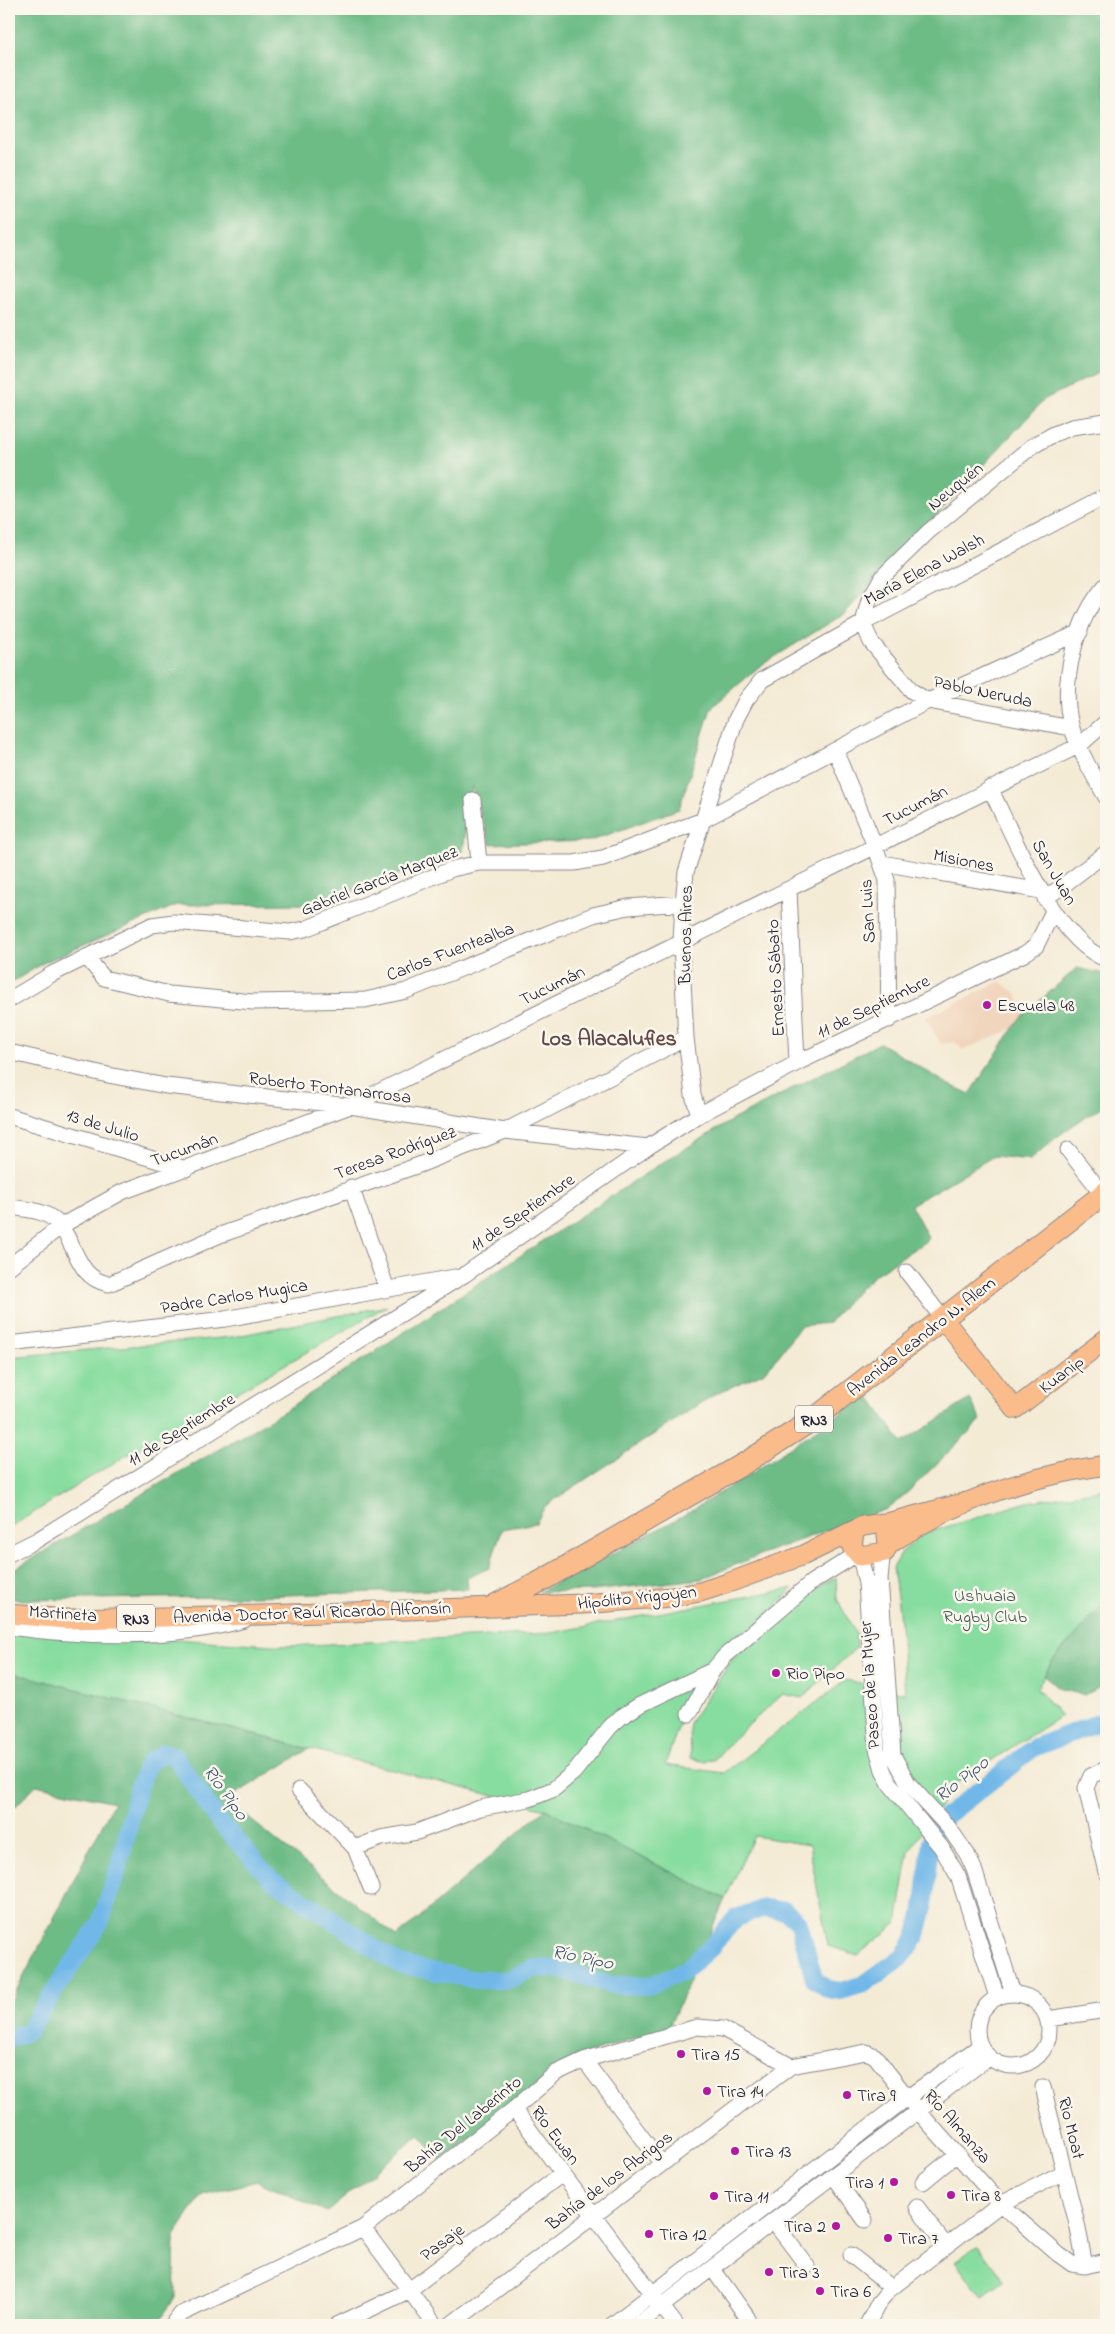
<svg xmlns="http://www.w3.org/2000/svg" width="1115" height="2334" viewBox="0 0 1115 2334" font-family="'Indie Flower',sans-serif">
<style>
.built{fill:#f1d5bd}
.green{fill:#87dd9f;stroke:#54806d}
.forest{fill:#6dbc86;stroke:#486f60}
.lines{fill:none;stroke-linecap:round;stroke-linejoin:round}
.river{stroke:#71b8e8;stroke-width:18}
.minor-casing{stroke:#8b8688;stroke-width:17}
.major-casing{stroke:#8b8688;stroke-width:21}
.highway-casing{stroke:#8b8688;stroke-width:23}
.minor{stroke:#fff;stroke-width:15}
.major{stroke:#fabc8b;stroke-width:19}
.highway{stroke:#fabc8b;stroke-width:21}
.poi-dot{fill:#b5179e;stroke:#fbf7ec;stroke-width:2}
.labels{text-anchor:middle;stroke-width:5;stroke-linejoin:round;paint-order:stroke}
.shield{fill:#fbf7ec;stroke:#636270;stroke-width:1}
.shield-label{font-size:16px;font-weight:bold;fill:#22223b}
.street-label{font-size:18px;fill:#22223b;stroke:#fbf7ec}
.poi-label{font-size:18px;fill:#22223b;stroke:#fbf7ec;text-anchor:start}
.park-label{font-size:18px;fill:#405a59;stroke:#fbf7ec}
.water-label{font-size:19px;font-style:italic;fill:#3e5678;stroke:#fbf7ec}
.district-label{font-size:22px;font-weight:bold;fill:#63484a;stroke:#fbf7ec}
</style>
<rect width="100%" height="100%" fill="#fbf7ec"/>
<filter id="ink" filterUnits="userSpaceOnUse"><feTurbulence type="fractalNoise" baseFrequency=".02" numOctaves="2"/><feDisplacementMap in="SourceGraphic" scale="10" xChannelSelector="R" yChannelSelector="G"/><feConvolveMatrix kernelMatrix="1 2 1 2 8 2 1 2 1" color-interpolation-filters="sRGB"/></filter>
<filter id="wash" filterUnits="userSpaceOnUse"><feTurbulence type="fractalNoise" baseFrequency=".0096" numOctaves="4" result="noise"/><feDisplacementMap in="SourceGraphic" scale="20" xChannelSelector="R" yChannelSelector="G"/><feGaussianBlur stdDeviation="1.12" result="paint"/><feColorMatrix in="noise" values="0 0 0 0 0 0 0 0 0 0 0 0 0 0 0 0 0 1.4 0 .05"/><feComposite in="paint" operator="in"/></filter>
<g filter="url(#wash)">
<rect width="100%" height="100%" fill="#f4ebd5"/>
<path class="built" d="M 1000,981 L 1016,993 L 1030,1021 L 964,1050 L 955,1042 L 941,1044 L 926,1018 Z"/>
<path class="green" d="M 387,1306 L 110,1465 L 9,1528 L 9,1357 L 232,1337 Z
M 1106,1489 L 1106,1602 L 1052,1661 L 1037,1689 L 1061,1716 L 956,1783 L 909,1851 L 897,1923 L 858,1955 L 828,1946 L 809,1845 L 754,1836 L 725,1899 L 545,1809 L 9,1672 L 9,1621 L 41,1631 L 289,1646 L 551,1633 L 793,1588 L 684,1711 L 665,1765 L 724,1773 L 846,1680 L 905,1693 L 899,1611 L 893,1568 L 903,1551 L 923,1534 L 1027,1502 Z
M 836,1577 L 837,1599 L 856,1634 L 857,1647 L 802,1698 L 783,1694 L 733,1739 L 714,1760 L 702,1761 L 690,1758 L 689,1723 L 732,1660 L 790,1610 L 818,1588 Z
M 978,2246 L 1004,2281 L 982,2297 L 956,2262 Z"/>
<path class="forest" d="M 9,9 L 1106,9 L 1106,369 L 1045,399 L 844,614 L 760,666 L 711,708 L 679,809 L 590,841 L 490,844 L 472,786 L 463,851 L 318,904 L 177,905 L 45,962 L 9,984 Z
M 1077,968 L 1106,974 L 1106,1105 C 1078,1120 1054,1138 1030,1160 L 994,1156 L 911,1205 L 929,1239 L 876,1274 L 849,1299 L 829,1323 L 800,1326 L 781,1353 L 763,1373 L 715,1394 L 545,1506 L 536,1523 L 502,1529 L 489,1568 L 467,1578 L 468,1589 L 225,1597 L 17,1600 L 9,1597 L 9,1572 L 281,1413 L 660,1164 L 734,1119 L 880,1043 L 946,1083 L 970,1094 L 1020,1018 Z
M 868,1395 L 902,1443 L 970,1399 L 981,1420 L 908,1492 L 887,1509 L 764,1553 L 701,1579 L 591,1591 L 539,1592 L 679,1518 L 749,1475 Z
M 1106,1602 L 1106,1684 L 1084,1695 L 1059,1689 L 1044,1676 L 1052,1661 Z
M 9,1672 L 309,1749 L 226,1800 L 397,1937 L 545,1809 L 725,1899 L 669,2027 L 574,2058 L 441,2161 L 419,2135 L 327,2212 L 257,2181 L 202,2195 L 174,2236 L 175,2298 L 156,2325 L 9,2325 L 9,2005 L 114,1802 L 36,1785 L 9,1813 Z"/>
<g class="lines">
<path class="river" d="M 9,2039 L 28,2031 L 100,1923 L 119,1866 L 138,1787 L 149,1762 L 165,1752 L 175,1757 L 218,1820 L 270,1878 L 398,1964 L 476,1980 L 508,1980 L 535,1968 L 560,1969 L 612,1985 L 648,1986 L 684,1971 L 709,1949 L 736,1918 L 764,1908 L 785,1911 L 799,1923 L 814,1979 L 828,1989 L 841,1991 L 864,1984 L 902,1957 L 916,1938 L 924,1907 L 931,1842 L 936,1824 L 1035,1747 L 1106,1720"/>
</g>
</g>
<g filter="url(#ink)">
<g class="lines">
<g class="minor-casing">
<path id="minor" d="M 1106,585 C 1076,618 1060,682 1071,725 C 1076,745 1095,779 1106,797
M 1071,728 L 928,701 L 912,691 L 871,642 L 863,623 L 869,600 L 882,577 L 928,532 L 1031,447 L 1054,434 L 1072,427 L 1106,422
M 835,750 L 875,846 L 887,880 L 889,1020
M 990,788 C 1013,835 1055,941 1106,959
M 473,800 L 479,863
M 882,863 L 1041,891
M 789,890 L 797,1063
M 1045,899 L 1106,853
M 87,958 L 104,978 L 169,994 L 253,1002 L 365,1000 L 406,991 L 593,915 L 628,907 L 683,903
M 9,1000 L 52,974 L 152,925 L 173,922 L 290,932 L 305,929 L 452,869 L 479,863 L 574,863 L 603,858 L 703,820 L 928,701 L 1080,632
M 9,1052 L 108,1075 L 166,1086 L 350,1106 L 505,1131 L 648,1147
M 699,1115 L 693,1095 L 686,1038 L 681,942 L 683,903 L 686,872 L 736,719 L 746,700 L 762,680 L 863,623 L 1106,496
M 9,1116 L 186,1169
M 1068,1150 L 1106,1198
M 351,1187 L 387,1289
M 9,1207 C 21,1209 35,1209 47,1215 C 77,1230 71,1278 109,1284 L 220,1235 L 419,1165 L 505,1131 L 686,1038
M 9,1267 L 61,1226 L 122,1192 L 350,1106 L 1080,745 L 1106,722
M 907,1272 L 943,1319
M 9,1344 L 225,1319 L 455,1277
M 885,1552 L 882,1558 L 880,1579 L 893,1755 L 908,1783 L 949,1828 L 967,1854 L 974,1869 L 1013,1993
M 9,1554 L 37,1540 L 464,1275 L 648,1147 L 699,1115 L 797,1063 L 1024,954 L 1036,946 L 1053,911
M 860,1556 L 866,1583 L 877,1749 L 883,1770 L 890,1784 L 941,1847 L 958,1876 L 997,1997
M 9,1627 C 82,1637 173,1640 244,1620
M 689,1714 L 713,1670 L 725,1656 L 812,1582 L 857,1554
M 1106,1769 L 1091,1776 L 1086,1788 L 1106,1872
M 299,1790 L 355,1848 L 381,1838 L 417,1832 L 480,1808 L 529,1799 L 554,1789 L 574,1772 L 610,1727 L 621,1717 L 638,1706 L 713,1670
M 355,1848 L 371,1888
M977 2030a36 36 0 1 1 72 0a36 36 0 1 1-72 0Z
M 1048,2019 L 1106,2010
M 584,2060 L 662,2164
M 1043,2087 L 1078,2228 L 1085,2266
M 514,2109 L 676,2325
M 833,2175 L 865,2220
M 923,2182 L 957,2154
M 917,2207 L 946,2246
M 773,2221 L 807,2266
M 363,2228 L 435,2325
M 851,2255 L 892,2288
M 712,2268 L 747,2317
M 173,2325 L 181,2314 L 363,2228 L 514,2109 L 556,2073 L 584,2060 L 697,2027 L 723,2029 L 791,2066
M 337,2325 L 408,2291 L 562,2174
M 450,2325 L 791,2066 L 866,2052 L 875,2056 L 918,2111 L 1001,2204 L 1058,2254 L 1072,2264 L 1085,2266 L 1106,2261
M 612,2325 L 908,2097 L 980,2046
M 637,2325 L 989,2057
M 867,2325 L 879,2302 L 890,2289 L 1001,2204 L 1064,2172"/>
</g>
<g class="major-casing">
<path id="major" d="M 943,1319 L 1015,1409 L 1106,1339
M 854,1532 L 852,1547 L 860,1556 L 885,1552 L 888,1545 L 887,1535
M 888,1545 C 953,1501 1029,1476 1106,1465
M 9,1614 L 66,1619 L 263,1615 L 583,1604 L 671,1597 L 700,1592 L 728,1583 L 804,1555 L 863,1526 L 891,1522 L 967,1502"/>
</g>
<g class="highway-casing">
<path id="highway" d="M 495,1605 L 543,1580 L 745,1463 L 811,1421 L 1106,1192"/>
</g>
<use href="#minor" class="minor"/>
<use href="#major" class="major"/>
<use href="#highway" class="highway"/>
</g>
</g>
<g class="poi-dot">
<circle cx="987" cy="1005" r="5"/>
<circle cx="776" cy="1673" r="5"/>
<circle cx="681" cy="2054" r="5"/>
<circle cx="707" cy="2091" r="5"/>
<circle cx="847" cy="2095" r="5"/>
<circle cx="735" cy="2151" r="5"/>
<circle cx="894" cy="2182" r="5"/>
<circle cx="951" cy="2195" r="5"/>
<circle cx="714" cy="2196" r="5"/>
<circle cx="836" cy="2226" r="5"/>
<circle cx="649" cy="2234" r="5"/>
<circle cx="888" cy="2238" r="5"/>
<circle cx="769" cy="2272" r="5"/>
<circle cx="820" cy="2291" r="5"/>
</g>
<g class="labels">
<g class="shield">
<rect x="795" y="1405.5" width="38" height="27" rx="4"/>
<rect x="117" y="1604.5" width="38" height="27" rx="4"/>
</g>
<g class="shield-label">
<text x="814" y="1425">RN3</text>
<text x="136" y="1624">RN3</text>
</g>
<g class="street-label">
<text transform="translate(955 486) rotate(-39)" y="6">Neuquén</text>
<text transform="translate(924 569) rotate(-28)" y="6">María Elena Walsh</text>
<text transform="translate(983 691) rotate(12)" y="6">Pablo Neruda</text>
<text transform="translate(915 805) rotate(-27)" y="6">Tucumán</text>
<text transform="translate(964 860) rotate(11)" y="6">Misiones</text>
<text transform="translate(1055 872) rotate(60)" y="6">San Juan</text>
<text transform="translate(379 880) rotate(-21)" y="6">Gabriel García Marquez</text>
<text transform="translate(867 911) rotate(-93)" y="6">San Luis</text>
<text transform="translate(685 935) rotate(-89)" y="6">Buenos Aires</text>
<text transform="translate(450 951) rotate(-21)" y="6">Carlos Fuentealba</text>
<text transform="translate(775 978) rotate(-93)" y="6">Ernesto Sábato</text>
<text transform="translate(552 985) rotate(-26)" y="6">Tucumán</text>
<text transform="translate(873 1006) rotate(-26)" y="6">11 de Septiembre</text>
<text transform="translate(330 1087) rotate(7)" y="6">Roberto Fontanarrosa</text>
<text transform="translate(103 1125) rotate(17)" y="6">13 de Julio</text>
<text transform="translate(184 1149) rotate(-20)" y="6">Tucumán</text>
<text transform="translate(395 1152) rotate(-20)" y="6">Teresa Rodríguez</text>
<text transform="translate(522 1212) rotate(-35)" y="6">11 de Septiembre</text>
<text transform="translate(234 1296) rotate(-9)" y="6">Padre Carlos Mugica</text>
<text transform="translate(921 1336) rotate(-38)" y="6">Avenida Leandro N. Alem</text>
<text transform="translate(1061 1374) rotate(-37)" y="6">Kuanip</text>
<text transform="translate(181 1429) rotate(-32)" y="6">11 de Septiembre</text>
<text transform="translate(637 1597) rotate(-6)" y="6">Hipólito Yrigoyen</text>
<text transform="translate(312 1612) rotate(-2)" y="6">Avenida Doctor Raúl Ricardo Alfonsín</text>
<text transform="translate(63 1613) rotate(4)" y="6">Martineta</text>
<text transform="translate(869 1685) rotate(-94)" y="6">Paseo de la Mujer</text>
<text transform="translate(463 2124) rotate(-39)" y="6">Bahía Del Laberinto</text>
<text transform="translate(958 2126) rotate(49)" y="6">Río Almanza</text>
<text transform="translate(1072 2128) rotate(76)" y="6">Rio Moat</text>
<text transform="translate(556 2135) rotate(53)" y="6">Río Ewan</text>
<text transform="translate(609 2180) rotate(-37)" y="6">Bahía de los Abrigos</text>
<text transform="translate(442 2242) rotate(-37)" y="6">Pasaje</text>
</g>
<g class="poi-label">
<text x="997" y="1011">Escuela 48</text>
<text x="786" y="1679">Rio Pipo</text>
<text x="691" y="2060">Tira 15</text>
<text x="717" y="2097">Tira 14</text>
<text x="857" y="2101">Tira 9</text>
<text x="745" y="2157">Tira 13</text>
<text x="884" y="2188" text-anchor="end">Tira 1</text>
<text x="961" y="2201">Tira 8</text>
<text x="724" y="2202">Tira 11</text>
<text x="826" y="2232" text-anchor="end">Tira 2</text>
<text x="659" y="2240">Tira 12</text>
<text x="898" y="2244">Tira 7</text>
<text x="779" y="2278">Tira 3</text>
<text x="830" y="2297">Tira 6</text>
</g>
<g class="park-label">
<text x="985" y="1601">Ushuaia<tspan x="985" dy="21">Rugby Club</tspan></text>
</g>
<g class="water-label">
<text transform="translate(961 1778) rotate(-38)" y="7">Río Pipo</text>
<text transform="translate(227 1792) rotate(54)" y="7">Río Pipo</text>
<text transform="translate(583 1956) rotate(12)" y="7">Río Pipo</text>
</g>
<g class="district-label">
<text x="609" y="1045">Los Alacalufles</text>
</g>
</g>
<rect width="1115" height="2334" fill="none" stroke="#fbf7ec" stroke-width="30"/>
</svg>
